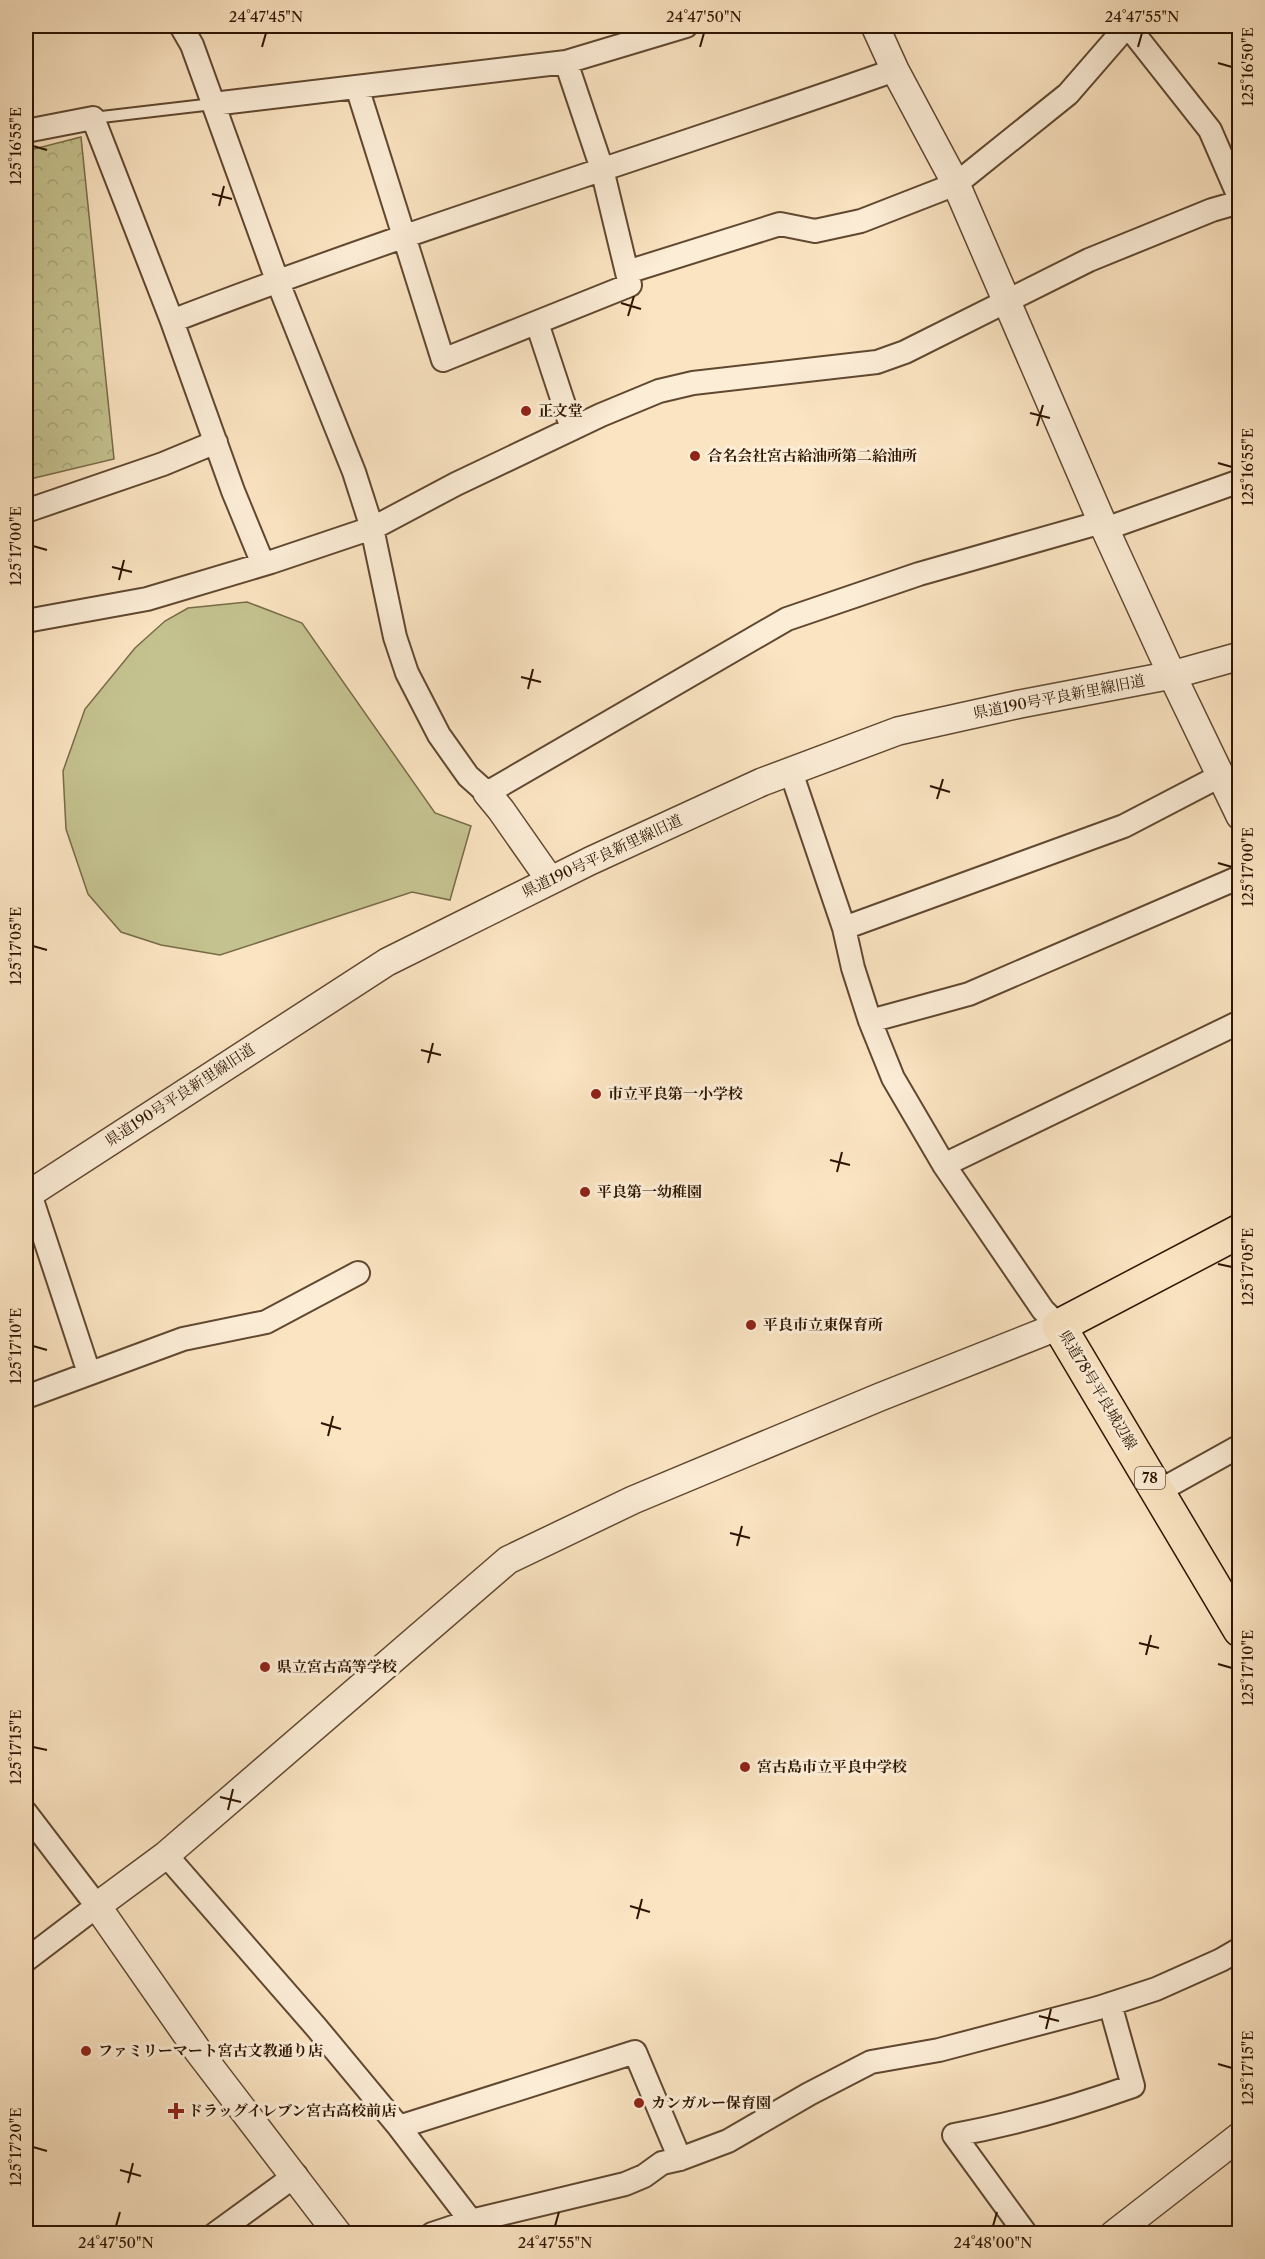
<svg xmlns="http://www.w3.org/2000/svg" width="1265" height="2259" viewBox="0 0 1265 2259" font-family="'Libre Caslon Text','Noto Serif JP',serif">
<style>
.grass{fill:#c4c28f;stroke:#786b48;stroke-width:1.5}
.park{fill:url(#park-crowns);stroke:#786b48;stroke-width:1.5}
.lines{fill:none;stroke-linecap:round;stroke-linejoin:round}
.service-casing{stroke:#604830;stroke-width:14}
.minor-casing{stroke:#604830;stroke-width:26}
.tertiary-casing{stroke:#604830;stroke-width:30}
.primary-casing{stroke:#2d1400;stroke-width:36}
.service{stroke:#fcedd7;stroke-width:10}
.minor{stroke:#fcedd7;stroke-width:22}
.tertiary{stroke:#fcedd7;stroke-width:27}
.primary{stroke:#fbe4c2;stroke-width:33}
.ticks{fill:none;stroke:#2d1400;stroke-width:2}
.poi-dot{fill:#8f2418;stroke:#fcedd7;stroke-width:2}
.labels{text-anchor:middle;stroke-width:6;stroke-linejoin:round;paint-order:stroke}
.shield{fill:#fcedd7;stroke:#6b5540;stroke-width:1.5}
.shield-label{font-size:14px;font-weight:bold;fill:#2d1400}
.poi-label{font-size:15px;font-weight:bold;fill:#2d1400;stroke:#fcedd7;text-anchor:start}
.street-label{font-size:15px;fill:#2d1400;stroke:#fcedd7}
.neatline{fill:none;stroke:#2d1400;stroke-width:2}
.ticks-label{font-size:15px;text-anchor:middle;fill:#2d1400}
</style>
<defs>
<pattern id="park-crowns" width="20" height="18" patternUnits="userSpaceOnUse" patternTransform="scale(1.5)"><rect width="20" height="18" fill="#c4c28f"/><path d="M2 6a3 3 0 1 1 6 0M12 15a3 3 0 1 1 6 0" fill="none" stroke="#a9a67a"/></pattern>
</defs>
<rect width="100%" height="100%" fill="#fbe4c2"/>
<filter id="stains"><feTurbulence type="fractalNoise" baseFrequency=".00333" numOctaves="4"/><feColorMatrix values="0 0 0 0 .2 0 0 0 0 .09 0 0 0 0 .02 0 0 0 .5 -.17"/></filter>
<radialGradient id="worn" r=".72"><stop offset=".6" stop-color="#630" stop-opacity="0"/><stop offset="1" stop-color="#630" stop-opacity=".3"/></radialGradient>
<path class="grass" d="M 247,602 L 302,623 L 435,813 L 471,826 L 450,900 L 412,892 L 220,955 L 161,945 L 121,932 L 88,894 L 66,829 L 63,771 L 85,709 L 135,648 L 165,621 L 188,608 Z"/>
<path class="park" d="M 81,137 L 114,459 L 26,480 L 26,151 Z"/>
<g class="lines">
<g class="service-casing">
<path id="service" d="M 93,118 L 213,104"/>
</g>
<g class="minor-casing">
<path id="minor" d="M 181,26 L 192,45 L 277,280 L 354,472 L 372,528 L 395,637 L 407,673 L 439,735 L 468,776 L 487,793 L 787,619 L 919,574 L 1102,522
M 1128,26 L 1210,130 L 1240,199
M 357,87 L 443,360 L 630,285 L 602,169 L 566,62
M 213,104 L 566,62 L 686,26
M 26,131 L 93,118 L 172,321 L 233,491 L 263,564
M 627,272 L 780,224 L 815,231 L 861,221 L 956,184 L 1068,94 L 1127,26
M 172,321 C 410,229 654,155 895,70
M 537,323 L 572,429
M 26,511 L 163,464 L 216,442
M 1105,529 L 1240,481
M 26,621 L 147,599 L 271,562 L 375,527 L 456,484 L 601,415 L 659,391 L 693,383 L 877,362 L 905,352 L 1089,260 L 1212,210 L 1240,202
M 791,772 L 844,928 L 853,968 L 870,1021 L 893,1078 L 944,1165 L 1043,1310 L 1059,1326
M 844,928 L 1124,826 L 1220,776
M 870,1021 L 969,994 L 1240,877
M 944,1165 L 1240,1022
M 30,1194 L 89,1373
M 26,1397 L 183,1339 L 266,1322 L 358,1273
M 1159,1491 L 1240,1446
M 26,1813 L 97,1906 L 26,1960
M 166,1855 L 316,2027 L 399,2127 L 471,2221
M 399,2127 L 635,2052 L 680,2159
M 215,2234 L 296,2175
M 432,2234 L 471,2221 L 625,2184 L 644,2176 L 662,2163 L 680,2159 L 728,2141 L 809,2094 L 871,2062 L 939,2050 L 1098,2008 L 1156,1989 L 1221,1960 L 1240,1949
M 1026,2234 L 954,2135 C 1016,2124 1074,2107 1133,2086 L 1110,2004"/>
</g>
<g class="tertiary-casing">
<path id="tertiary" d="M 875,26 L 895,70 L 956,184 L 1105,529 L 1172,675 L 1240,816
M 487,793 L 501,810 L 550,880
M 26,1196 L 387,962 L 590,861 L 762,782 L 898,731 L 1020,704 L 1172,675 L 1240,656
M 338,2234 L 198,2051 L 97,1906 L 166,1855 L 508,1560 L 633,1500 L 880,1397 L 1059,1326
M 1114,2234 L 1240,2136"/>
</g>
<g class="primary-casing">
<path id="primary" d="M 1240,1231 L 1059,1326 L 1240,1630"/>
</g>
<use href="#service" class="service"/>
<use href="#minor" class="minor"/>
<use href="#tertiary" class="tertiary"/>
<use href="#primary" class="primary"/>
</g>
<path class="ticks" d="M 262,47 L 266,33M 700,47 L 704,33M 1138,47 L 1142,33M 1218,63 L 1232,67M 33,146 L 47,150M 212,194 L 232,199M 219,206 L 224,186M 621,303 L 641,309M 628,316 L 634,296M 1030,413 L 1050,418M 1037,426 L 1043,405M 1218,463 L 1232,467M 33,546 L 47,550M 112,567 L 132,572M 119,580 L 124,560M 521,677 L 541,682M 528,689 L 533,669M 930,786 L 950,792M 937,799 L 943,779M 1218,863 L 1232,867M 33,946 L 47,950M 421,1050 L 441,1055M 428,1063 L 433,1043M 830,1160 L 850,1165M 837,1172 L 842,1152M 1218,1264 L 1232,1267M 33,1346 L 47,1350M 321,1423 L 341,1429M 328,1436 L 333,1416M 730,1533 L 750,1538M 737,1546 L 742,1526M 1139,1643 L 1159,1648M 1146,1655 L 1151,1635M 1218,1664 L 1232,1668M 33,1747 L 47,1750M 220,1797 L 241,1802M 228,1810 L 233,1789M 630,1906 L 650,1912M 637,1919 L 642,1899M 1039,2016 L 1059,2021M 1046,2029 L 1051,2009M 1218,2064 L 1232,2068M 33,2147 L 47,2151M 120,2170 L 141,2176M 128,2183 L 133,2163M 116,2226 L 120,2212M 555,2226 L 559,2212M 993,2226 L 997,2212"/>
<g class="poi-dot">
<circle cx="526" cy="411" r="6"/>
<circle cx="695" cy="456" r="6"/>
<circle cx="596" cy="1094" r="6"/>
<circle cx="585" cy="1192" r="6"/>
<circle cx="751" cy="1325" r="6"/>
<circle cx="265" cy="1667" r="6"/>
<circle cx="745" cy="1767" r="6"/>
<circle cx="86" cy="2051" r="6"/>
<circle cx="639" cy="2103" r="6"/>
<path d="M173 2102h6v6h6v6h-6v6h-6v-6h-6v-6h6z"/>
</g>
<g class="labels">
<rect class="shield" x="1135" y="1467" width="30" height="22" rx="4.5"/>
<g class="shield-label">
<text x="1150" y="1483">78</text>
</g>
<g class="poi-label">
<text x="538" y="416">正文堂</text>
<text x="707" y="461">合名会社宮古給油所第二給油所</text>
<text x="608" y="1099">市立平良第一小学校</text>
<text x="597" y="1197">平良第一幼稚園</text>
<text x="763" y="1330">平良市立東保育所</text>
<text x="277" y="1672">県立宮古高等学校</text>
<text x="757" y="1772">宮古島市立平良中学校</text>
<text x="98" y="2056">ファミリーマート宮古文教通り店</text>
<text x="651" y="2108">カンガルー保育園</text>
<text x="188" y="2116">ドラッグイレブン宮古高校前店</text>
</g>
<g class="street-label">
<text transform="translate(1059 697) rotate(-11)" y="5">県道190号平良新里線旧道</text>
<text transform="translate(602 856) rotate(-25)" y="5">県道190号平良新里線旧道</text>
<text transform="translate(180 1095) rotate(-33)" y="5">県道190号平良新里線旧道</text>
<text transform="translate(1098 1390) rotate(59)" y="5">県道78号平良城辺線</text>
</g>
</g>
<rect width="1265" height="2259" fill="none" stroke="#fbe4c2" stroke-width="66"/>
<rect x="33" y="33" width="1199" height="2193" class="neatline"/>
<g class="ticks-label">
<text x="266" y="22">24°47'45"N</text>
<text x="704" y="22">24°47'50"N</text>
<text x="1142" y="22">24°47'55"N</text>
<text transform="translate(1248 67) rotate(-90)" y="5">125°16'50"E</text>
<text transform="translate(16 146) rotate(-90)" y="5">125°16'55"E</text>
<text transform="translate(1248 467) rotate(-90)" y="5">125°16'55"E</text>
<text transform="translate(16 546) rotate(-90)" y="5">125°17'00"E</text>
<text transform="translate(1248 867) rotate(-90)" y="5">125°17'00"E</text>
<text transform="translate(16 946) rotate(-90)" y="5">125°17'05"E</text>
<text transform="translate(1248 1267) rotate(-90)" y="5">125°17'05"E</text>
<text transform="translate(16 1346) rotate(-90)" y="5">125°17'10"E</text>
<text transform="translate(1248 1668) rotate(-90)" y="5">125°17'10"E</text>
<text transform="translate(16 1747) rotate(-90)" y="5">125°17'15"E</text>
<text transform="translate(1248 2068) rotate(-90)" y="5">125°17'15"E</text>
<text transform="translate(16 2147) rotate(-90)" y="5">125°17'20"E</text>
<text x="116" y="2248">24°47'50"N</text>
<text x="555" y="2248">24°47'55"N</text>
<text x="993" y="2248">24°48'00"N</text>
</g>
<rect width="100%" height="100%" filter="url(#stains)"/>
<rect width="100%" height="100%" fill="url(#worn)"/>
</svg>
